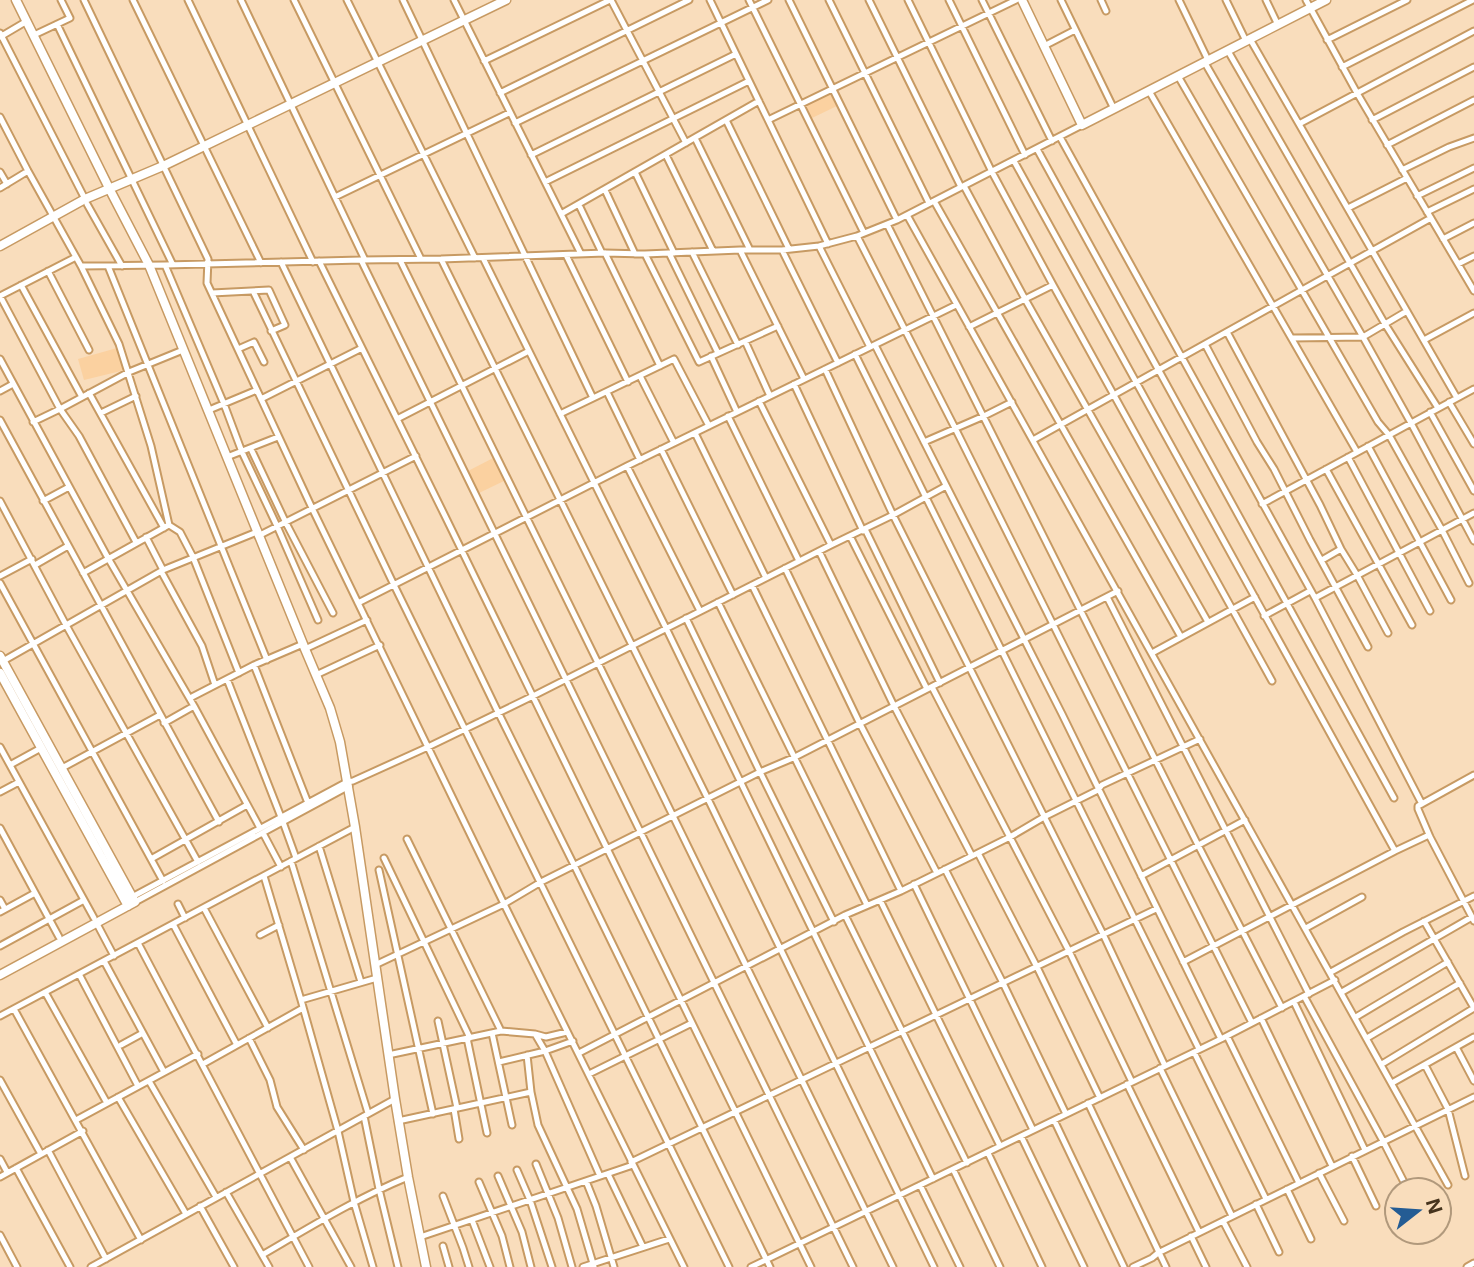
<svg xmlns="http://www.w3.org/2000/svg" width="1474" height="1267" viewBox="0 0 1474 1267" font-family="Inter,sans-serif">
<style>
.built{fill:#fbd1a0}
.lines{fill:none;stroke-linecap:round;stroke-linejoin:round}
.minor-casing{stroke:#c79a63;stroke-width:9}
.major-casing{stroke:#c79a63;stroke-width:11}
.minor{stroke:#fff;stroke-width:5}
.major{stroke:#fff;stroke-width:8}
</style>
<rect width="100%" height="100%" fill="#f9ddbc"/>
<path class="built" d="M 832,92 L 839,105 L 812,118 L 806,105 Z
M 117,348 L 125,370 L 84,380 L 78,359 Z
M 495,457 L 506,480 L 479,493 L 468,471 Z"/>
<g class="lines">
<g class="minor-casing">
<path id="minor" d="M 84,0 L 208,259 L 207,283 L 312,508 L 504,904 L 684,1267
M 133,0 L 261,263
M 188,0 L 313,262
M 241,0 L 365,260
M 294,0 L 421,259
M 347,0 L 475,258
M 403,0 L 593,398
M 454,0 L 581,254
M 611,0 L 686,143
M 710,0 L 828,244
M 749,0 L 864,233
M 789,0 L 897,220
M 829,0 L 929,203
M 869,0 L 961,187
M 908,0 L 992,172 L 1053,285 L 1272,681
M 949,0 L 1025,155
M 982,0 L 1052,141
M 1061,0 L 1114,109
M 1101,0 L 1106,11
M 1179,0 L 1208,60
M 1226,0 L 1246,41
M 1266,0 L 1278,25
M 1306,0 L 1357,93 L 1474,291
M 57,24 L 173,265
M 0,33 L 85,199
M 34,35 L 70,18 L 61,0
M 0,37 L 27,21
M 1250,39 L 1457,398
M 1327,40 L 1407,0
M 1044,46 L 1075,30
M 1228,51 L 1385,324 L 1438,408
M 484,61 L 610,0
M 1205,63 L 1363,337 L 1411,423 L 1474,541
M 1342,67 L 1473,0
M 1178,76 L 1378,422 L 1389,435 L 1442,530 L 1469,583
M 1149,91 L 1357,452
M 500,93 L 689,0
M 0,117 L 28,171 L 81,266 L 119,344 L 151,446 L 169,525 L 180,532 L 193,557 L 239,673
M 726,120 L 789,249
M 768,120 L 1016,0
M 1372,120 L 1474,67
M 515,123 L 768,0
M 1299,124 L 1474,31
M 1060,137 L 1315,598 L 1422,804
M 695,138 L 750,250
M 1387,145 L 1474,100
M 1037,149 L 1394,798
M 531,155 L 736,54
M 666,155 L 713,251
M 1014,161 L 1395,851 L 1429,835
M 1402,170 L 1449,147 L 1474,138
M 0,172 L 7,184
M 635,172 L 674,253
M 545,182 L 749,81
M 964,186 L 1025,299 L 1208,622
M 0,188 L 28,171
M 605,190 L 635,254
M 1417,196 L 1474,168
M 335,197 L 509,113
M 934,201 L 1181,637
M 87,204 L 122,266
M 579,205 L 602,253
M 1348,208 L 1407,178
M 1427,212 L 1474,189
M 561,214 L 759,101
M 907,215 L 1448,1185
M 887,224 L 1198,845 L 1282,1008
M 857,236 L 955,428 L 1252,1023
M 1443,239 L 1474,223
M 819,246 L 870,347
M 740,250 L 804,379
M 782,250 L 838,363
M 692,252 L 738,345
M 605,253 L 660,366
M 669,253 L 718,353
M 645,254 L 699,362 L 778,326
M 566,255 L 628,382
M 483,258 L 666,628 L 933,1179
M 441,259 L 708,799 L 934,1267
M 361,260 L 853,1267
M 400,260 C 564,596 731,930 893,1267
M 319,261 L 445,516 L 811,1267
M 281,262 L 498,712 L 574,865 L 770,1267
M 1458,264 L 1474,256
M 165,265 L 224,404 L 242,452 L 277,526 L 318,620
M 81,266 L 165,265 L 361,260 L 441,259 L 605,253 L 645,254 L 740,250 L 782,250 L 819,246 L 857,236 L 897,220 L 1082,125
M 108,266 L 267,660
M 48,271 L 89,350
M 21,285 L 82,397
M 253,291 L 394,585 L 729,1267
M 212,293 L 269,290 L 285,325 L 271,331
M 0,296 L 60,409 L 79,436 L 136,542
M 0,296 L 76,257
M 969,327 L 1053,285
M 1227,332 L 1320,505 L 1341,549 L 1357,575 L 1388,633
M 1292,338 L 1363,337 L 1407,311
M 1424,340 L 1474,313
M 745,341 L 770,396
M 1205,344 L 1257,442 L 1274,469 L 1310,540 L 1368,647
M 875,345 L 1062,714 L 1221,1039
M 238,349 L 254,342 L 264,362
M 855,354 L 1199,1049
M 711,356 L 737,412
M 0,359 L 108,558 L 194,706 L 260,828
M 825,369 L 893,515 L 1103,934 L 1165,1066
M 640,376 L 674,443
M 794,384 L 863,531
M 0,391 L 13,384
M 607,392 L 640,460
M 89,393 L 164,528
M 261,399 L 362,348
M 759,401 L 831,545
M 1449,402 L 1474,444
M 209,410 L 257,390
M 1430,412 L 1474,491
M 101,413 L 136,396
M 560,414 L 674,359 L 709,426
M 728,416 L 799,561
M 397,419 L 529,351
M 0,420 L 219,822
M 33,422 L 60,409 L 129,372 L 183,350
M 695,433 L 766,578
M 1033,440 L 1431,218
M 924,442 L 984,416 L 1012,402
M 1368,446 L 1451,600
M 251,449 L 286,523 L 333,613
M 661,449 L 733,595
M 227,457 L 278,437
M 1348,457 L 1430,611
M 627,466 L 700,611
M 1326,469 L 1412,625
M 0,501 L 66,625 L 198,862
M 43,501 L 69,487
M 1262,504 L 1474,389
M 865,529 L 940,683
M 258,536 L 416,456
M 850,536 L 927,689
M 146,537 L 163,570
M 819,551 L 894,706 L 972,856
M 1322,560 L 1341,549
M 35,565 L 68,546
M 785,568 L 860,724 L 937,873
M 161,571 L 202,646 L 215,685
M 83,573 L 167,526
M 0,576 L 32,559
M 0,583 L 163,881
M 752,585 L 901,891
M 1107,597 L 1309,994
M 1315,598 L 1474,513
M 718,602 L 867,905
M 358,603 L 627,466 L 956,305
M 1264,616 L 1310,591
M 686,618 L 760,772 L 834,922
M 305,649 L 367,620
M 1152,653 L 1255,597
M 3,661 L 163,570 L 257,532
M 254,665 L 308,803
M 316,675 L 380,645
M 227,679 L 281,817
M 932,687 L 1069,951 L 1132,1082
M 190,698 L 254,665 L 303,644
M 164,723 L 194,706
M 0,747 L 94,918
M 10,765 L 41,748
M 62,768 L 160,715
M 1474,775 L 1418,806 L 1418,809 L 1430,837 L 1474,921
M 0,792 L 19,782
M 283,822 L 296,858
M 0,828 L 59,937
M 263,833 L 281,867
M 407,839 L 501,1031
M 319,846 L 361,982
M 978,853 L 1037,967 L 1100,1098
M 384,858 L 470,1038
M 151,859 L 247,805
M 291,861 L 368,1113
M 945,869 L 1003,983 L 1066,1114
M 379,870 L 433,1114
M 264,876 L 301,1000 L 338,1131 L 354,1202 L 373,1267
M 1141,876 L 1245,820
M 914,884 L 1033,1130
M 132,897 L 347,782 L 353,781 L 428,747 L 533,696 L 831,545 L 893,515 L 946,486
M 0,900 L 5,909
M 880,900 L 1000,1146
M 135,902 L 349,786
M 178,904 L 185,918
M 204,908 L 268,1028
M 0,912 L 35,893
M 845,915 L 967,1163
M 1424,921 L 1474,1008
M 96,922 L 114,956
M 173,924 L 237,1045
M 1306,928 L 1362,897
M 260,935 L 279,925
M 138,943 L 309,1267
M 0,946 L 84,900
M 104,961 L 164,1072
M 1183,962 L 1395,851
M 375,965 L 504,904 L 541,882 L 760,772 L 793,758 L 1118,591
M 1331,972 L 1403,932 L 1474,896
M 79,974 L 138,1086
M 45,992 L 107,1103
M 1342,992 L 1472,917
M 1304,996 L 1383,1141 L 1408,1190
M 301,1000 L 377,978
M 1294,1002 L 1365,1150
M 14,1009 L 141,1240
M 0,1016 L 355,827
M 1356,1017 L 1448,962
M 1261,1018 L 1332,1166
M 438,1021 L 457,1108
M 492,1033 L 512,1125
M 535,1034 L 545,1051 L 600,1176
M 1227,1036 L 1299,1183
M 249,1038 L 270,1080 L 277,1107 L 304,1150
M 467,1038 L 487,1133
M 1367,1038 L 1460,983
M 121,1045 L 143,1033
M 1456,1047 L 1474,1081
M 1194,1052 L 1266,1199
M 579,1053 L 845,915 L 901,891 L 972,856 L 1010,837 L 1044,817 L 1098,790 L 1102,785 L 1200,739
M 388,1055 L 501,1031 L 535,1034 L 546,1037 L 567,1032
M 527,1055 L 531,1092 L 538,1125 L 577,1209 L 594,1267
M 499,1062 L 545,1051 L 573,1041
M 203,1064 L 303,1008
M 1382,1064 L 1474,1008
M 1425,1065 L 1448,1109 L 1465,1176
M 1160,1068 L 1232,1216
M 589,1074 L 692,1023
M 0,1080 L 41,1154
M 149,1081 L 216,1197
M 1392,1083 L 1474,1037
M 1127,1084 L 1199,1232
M 118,1097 L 186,1214
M 1088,1103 L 1166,1267
M 454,1109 L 459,1139
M 364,1116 L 379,1189 L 398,1267
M 76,1120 L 198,1054
M 1054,1120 L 1124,1267
M 398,1121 L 531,1092
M 1021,1136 L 1084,1267
M 48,1150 L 106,1259
M 988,1153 L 1042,1267
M 1352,1156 L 1376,1206
M 290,1157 L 351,1267
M 0,1159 L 7,1172
M 631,1162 L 1156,909
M 536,1164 L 558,1218 L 572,1267
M 16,1168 L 70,1267
M 953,1169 L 1000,1267
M 517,1170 L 530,1200 L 552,1267
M 1319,1173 L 1344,1221
M 608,1174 L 643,1247
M 498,1176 L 522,1232 L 531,1267
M 0,1177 L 83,1131
M 586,1181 L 596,1206 L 614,1267
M 479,1182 L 502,1236 L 510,1267
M 920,1185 L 960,1267
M 1287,1189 L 1311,1239
M 226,1192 L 269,1267
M 443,1196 L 463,1248 L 469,1267
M 1256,1204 L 1279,1252
M 200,1206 L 234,1267
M 472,1220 L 490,1267
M 1223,1221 L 1247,1267
M 0,1235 L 17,1267
M 1191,1236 L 1206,1267
M 420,1237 L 633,1165
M 443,1246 L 449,1267
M 262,1255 C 310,1227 357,1198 408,1177
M 91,1267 L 395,1099
M 583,1267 L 669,1239
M 751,1267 L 1221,1039 L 1335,980
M 1133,1267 L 1152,1258 L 1158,1253 L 1474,1097
M 1467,1267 L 1474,1263"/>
</g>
<g class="major-casing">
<path id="major" d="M 16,0 L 111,192 L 149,265 L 305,649 L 330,708 L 340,742 L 355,827 L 395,1099 L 408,1177 L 426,1267
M 1022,0 L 1082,125 L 1326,0
M 0,246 L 85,199 L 163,166 L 506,0
M 0,656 L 135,902 L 0,975
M 0,673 L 128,906"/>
</g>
<use href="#minor" class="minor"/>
<use href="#major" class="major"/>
</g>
<g transform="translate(1418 1211) rotate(73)"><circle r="33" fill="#f9ddbc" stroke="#b1997c" stroke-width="2"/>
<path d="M0-5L12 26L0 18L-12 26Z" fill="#245c94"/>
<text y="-10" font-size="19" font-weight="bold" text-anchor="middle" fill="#46331d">N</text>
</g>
</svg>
